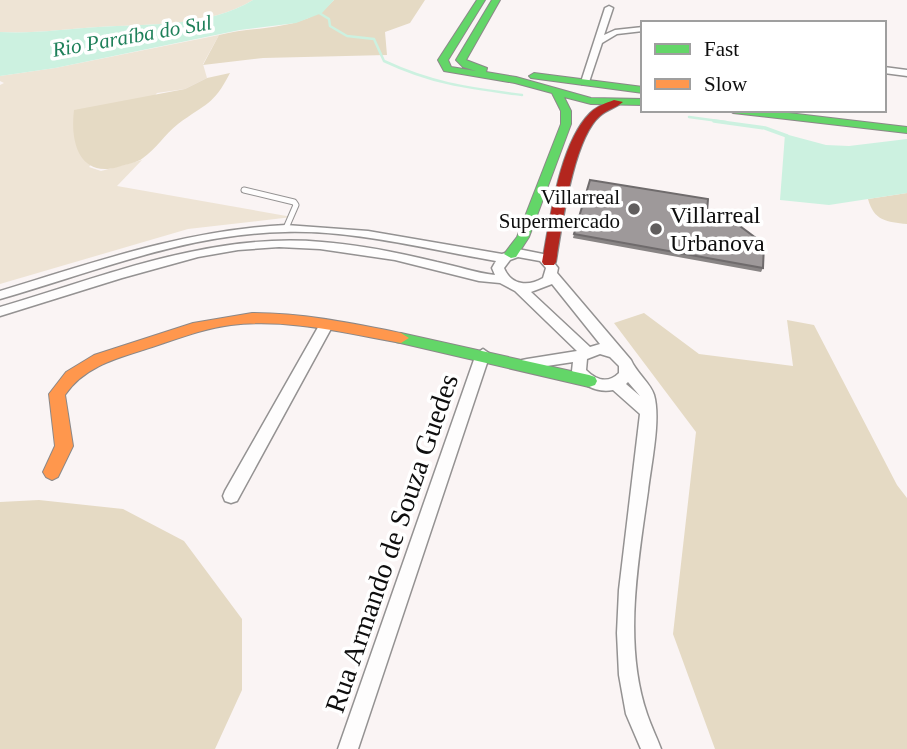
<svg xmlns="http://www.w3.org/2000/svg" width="907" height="749" viewBox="0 0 907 749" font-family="Georgia,serif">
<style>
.green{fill:#eee4d5}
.forest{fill:#e5dac4}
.water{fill:#ccf1e0}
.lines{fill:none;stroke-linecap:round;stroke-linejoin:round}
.stream-far1{stroke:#ccf1e0;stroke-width:2.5}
.stream{stroke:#ccf1e0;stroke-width:3.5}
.lane-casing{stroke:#949292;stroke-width:7}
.street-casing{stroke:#949292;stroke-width:3}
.fast-casing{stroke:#8b8888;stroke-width:2}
.slow-casing{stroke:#8b8888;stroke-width:2}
.jam-casing{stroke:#8b8888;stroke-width:2}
.lane{stroke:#fefdfd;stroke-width:5}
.street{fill:#fefdfd;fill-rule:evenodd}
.fast{fill:#63d668;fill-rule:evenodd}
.slow{fill:#ff974d;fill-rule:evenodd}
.jam{fill:#b3261e;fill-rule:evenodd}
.wall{fill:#888484}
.building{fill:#9e999a;stroke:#6f6b6c;stroke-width:2}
.poi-dot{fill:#615e5e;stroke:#fff;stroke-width:2.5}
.labels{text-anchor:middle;stroke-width:7;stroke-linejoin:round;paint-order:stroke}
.far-water-label{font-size:21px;font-style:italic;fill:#1f805a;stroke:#fff}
.far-poi-label{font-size:21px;fill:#0e0e0e;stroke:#fff;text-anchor:end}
.poi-label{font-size:24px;fill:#0e0e0e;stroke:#fff;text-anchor:start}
.near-street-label{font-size:28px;fill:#0e0e0e;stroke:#fff}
</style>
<rect width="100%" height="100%" fill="#faf4f4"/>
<path class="green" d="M 0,0 L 253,0 C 209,27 147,24 98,27 C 65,29 33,34 0,32 Z
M 219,35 L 203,64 L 207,78 L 185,89 L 157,93 L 89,167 L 101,171 L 142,160 L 117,186 L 292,217 L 188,229 L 0,284 L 0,85 L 4,83 L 0,81 L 0,76 L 55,68 Z"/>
<path class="forest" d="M 334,0 L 425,0 L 410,23 L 385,32 L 387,55 L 263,58 L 203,65 L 219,35 C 260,25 304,32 334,0 Z
M 230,73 C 213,106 206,103 178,124 C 165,134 156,149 143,158 C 137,163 126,164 118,167 C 79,178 70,142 74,110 L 185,89 L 207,78 Z
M 907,193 L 907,224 C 887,222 874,221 868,199 Z
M 644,313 L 699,354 L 793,366 L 787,320 L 814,325 L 897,485 L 907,498 L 907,749 L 715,749 L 673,634 L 696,432 L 614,323 Z
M 39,500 L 123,509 L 184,541 L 242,619 L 242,690 L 215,749 L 0,749 L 0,502 Z"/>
<path class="water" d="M 253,0 L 334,0 L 322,13 L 296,23 L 240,30 L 55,68 L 0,76 L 0,32 C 33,34 65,29 98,27 C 147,24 209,27 253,0 Z
M 785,134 L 826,145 L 849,146 L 907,139 L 907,193 L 829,205 L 780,200 Z"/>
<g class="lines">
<path class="stream-far1" d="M 316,11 L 329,19 L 330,26 L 347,36 L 374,39 L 384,61 C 433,84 469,88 522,95
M 689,117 L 726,122"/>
<path class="stream" d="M 714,121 L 765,128 L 787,136"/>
<g class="lane-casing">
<path id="lane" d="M 244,190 L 294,202 L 296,205 L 286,228"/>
</g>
<g class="street-casing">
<path id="street" d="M 609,6 L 613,8 L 604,35 L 615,30 L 643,27 L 643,31 L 617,34 L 602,43 L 589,82 L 582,84 L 581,82 L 605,8 Z
M 884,67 L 907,70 L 907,76 L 884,73 Z
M 286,225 L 368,231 L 502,254 L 518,249 L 548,255 L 558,268 L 557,273 L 631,360 C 636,372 651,384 654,395 C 661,419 651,465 648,491 C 638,562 623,644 647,714 C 651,726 657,738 661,749 L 641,749 L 626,714 L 619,675 L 617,633 L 619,590 L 640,414 L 613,390 C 596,393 581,385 572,371 L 573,362 L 527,369 L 522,368 L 520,364 L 522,360 L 527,359 L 577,351 L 515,291 L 500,283 L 479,281 L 395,260 L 320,249 L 279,247 L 238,250 L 198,257 L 122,278 L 0,316 L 0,307 C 105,276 211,232 322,242 C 361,245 400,253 437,262 C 457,266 475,273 495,275 L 492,268 L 496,261 C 426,249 355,230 285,232 C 185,234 94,272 0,299 L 0,291 C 95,262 186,230 286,225 ZM 518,257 L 540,261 L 546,268 L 543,278 C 528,287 511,285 504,268 L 510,260 ZM 552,284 L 600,344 L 590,347 L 531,292 ZM 600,354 L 610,357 L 619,366 L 619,373 C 608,384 596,380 586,370 L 587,359 ZM 628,382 L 640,396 L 626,384 Z
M 326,320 L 333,325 L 237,501 L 231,503 L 225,501 L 223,496 L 225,491 L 321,322 Z
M 483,349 L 490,354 L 358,749 L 338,749 L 476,354 Z"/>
</g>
<g class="fast-casing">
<path id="fast" d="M 477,0 L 485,0 L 448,60 L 451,67 L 476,71 L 463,67 L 456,60 L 492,0 L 500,0 L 466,60 L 487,68 L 486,72 L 516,77 L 591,98 L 643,99 L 643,105 L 591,104 L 564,97 L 571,111 L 571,124 L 529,237 L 516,257 L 511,258 L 504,254 L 517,237 L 561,124 L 561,111 L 552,93 L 515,83 L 444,71 L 438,60 Z
M 534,73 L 643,87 L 643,93 L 531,78 L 529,76 Z
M 728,110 L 763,110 L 907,127 L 907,133 L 733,113 Z
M 401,333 L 589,375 L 595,377 L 597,381 L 595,385 L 589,387 L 396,342 L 393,338 L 396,334 Z"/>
</g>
<g class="slow-casing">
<path id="slow" d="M 252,313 C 303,313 351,323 401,333 L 409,338 L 401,343 C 345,333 287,318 231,325 C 200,329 172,341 143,350 C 114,359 83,368 65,395 L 73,446 L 58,477 L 52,480 L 46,477 L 43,472 L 55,446 L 49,394 L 66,372 L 94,355 L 193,323 Z"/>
</g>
<g class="jam-casing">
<path id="jam" d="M 614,100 L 623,102 C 616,108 606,110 600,116 C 573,139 562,227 556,262 L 554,265 L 544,265 L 542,262 C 550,220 559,144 590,113 C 597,106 606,103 614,100 Z"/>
</g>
<use href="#lane" class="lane"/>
<use href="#street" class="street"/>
<use href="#fast" class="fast"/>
<use href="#slow" class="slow"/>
<use href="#jam" class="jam"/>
</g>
<path class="wall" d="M 707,212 L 763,268 L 761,272 L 573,238 L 574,234 Z"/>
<path class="building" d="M 590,180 L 708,199 L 707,212 L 725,215 L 764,244 L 763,268 L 574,234 Z"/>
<g class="poi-dot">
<circle cx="634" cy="209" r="7"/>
<circle cx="656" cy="229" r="7"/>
</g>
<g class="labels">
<g class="far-water-label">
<text transform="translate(132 36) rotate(-10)" y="7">Rio Paraíba do Sul</text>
</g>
<g class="far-poi-label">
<text x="620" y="204">Villarreal<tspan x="620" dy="24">Supermercado</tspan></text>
</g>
<g class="poi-label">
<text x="670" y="223">Villarreal<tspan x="670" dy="28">Urbanova</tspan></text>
</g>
<g class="near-street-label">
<text transform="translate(391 543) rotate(-71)" y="10">Rua Armando de Souza Guedes</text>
</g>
</g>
<rect x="641" y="21" width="245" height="91" fill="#ffffff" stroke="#9f9f9f" stroke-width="2"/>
<rect x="655" y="44" width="35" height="10" fill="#63d668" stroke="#9f9f9f" stroke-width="2"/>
<text x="704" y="56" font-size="21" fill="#0e0e0e">Fast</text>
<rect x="655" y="79" width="35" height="10" fill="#ff974d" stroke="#9f9f9f" stroke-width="2"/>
<text x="704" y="91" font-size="21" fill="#0e0e0e">Slow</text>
</svg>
